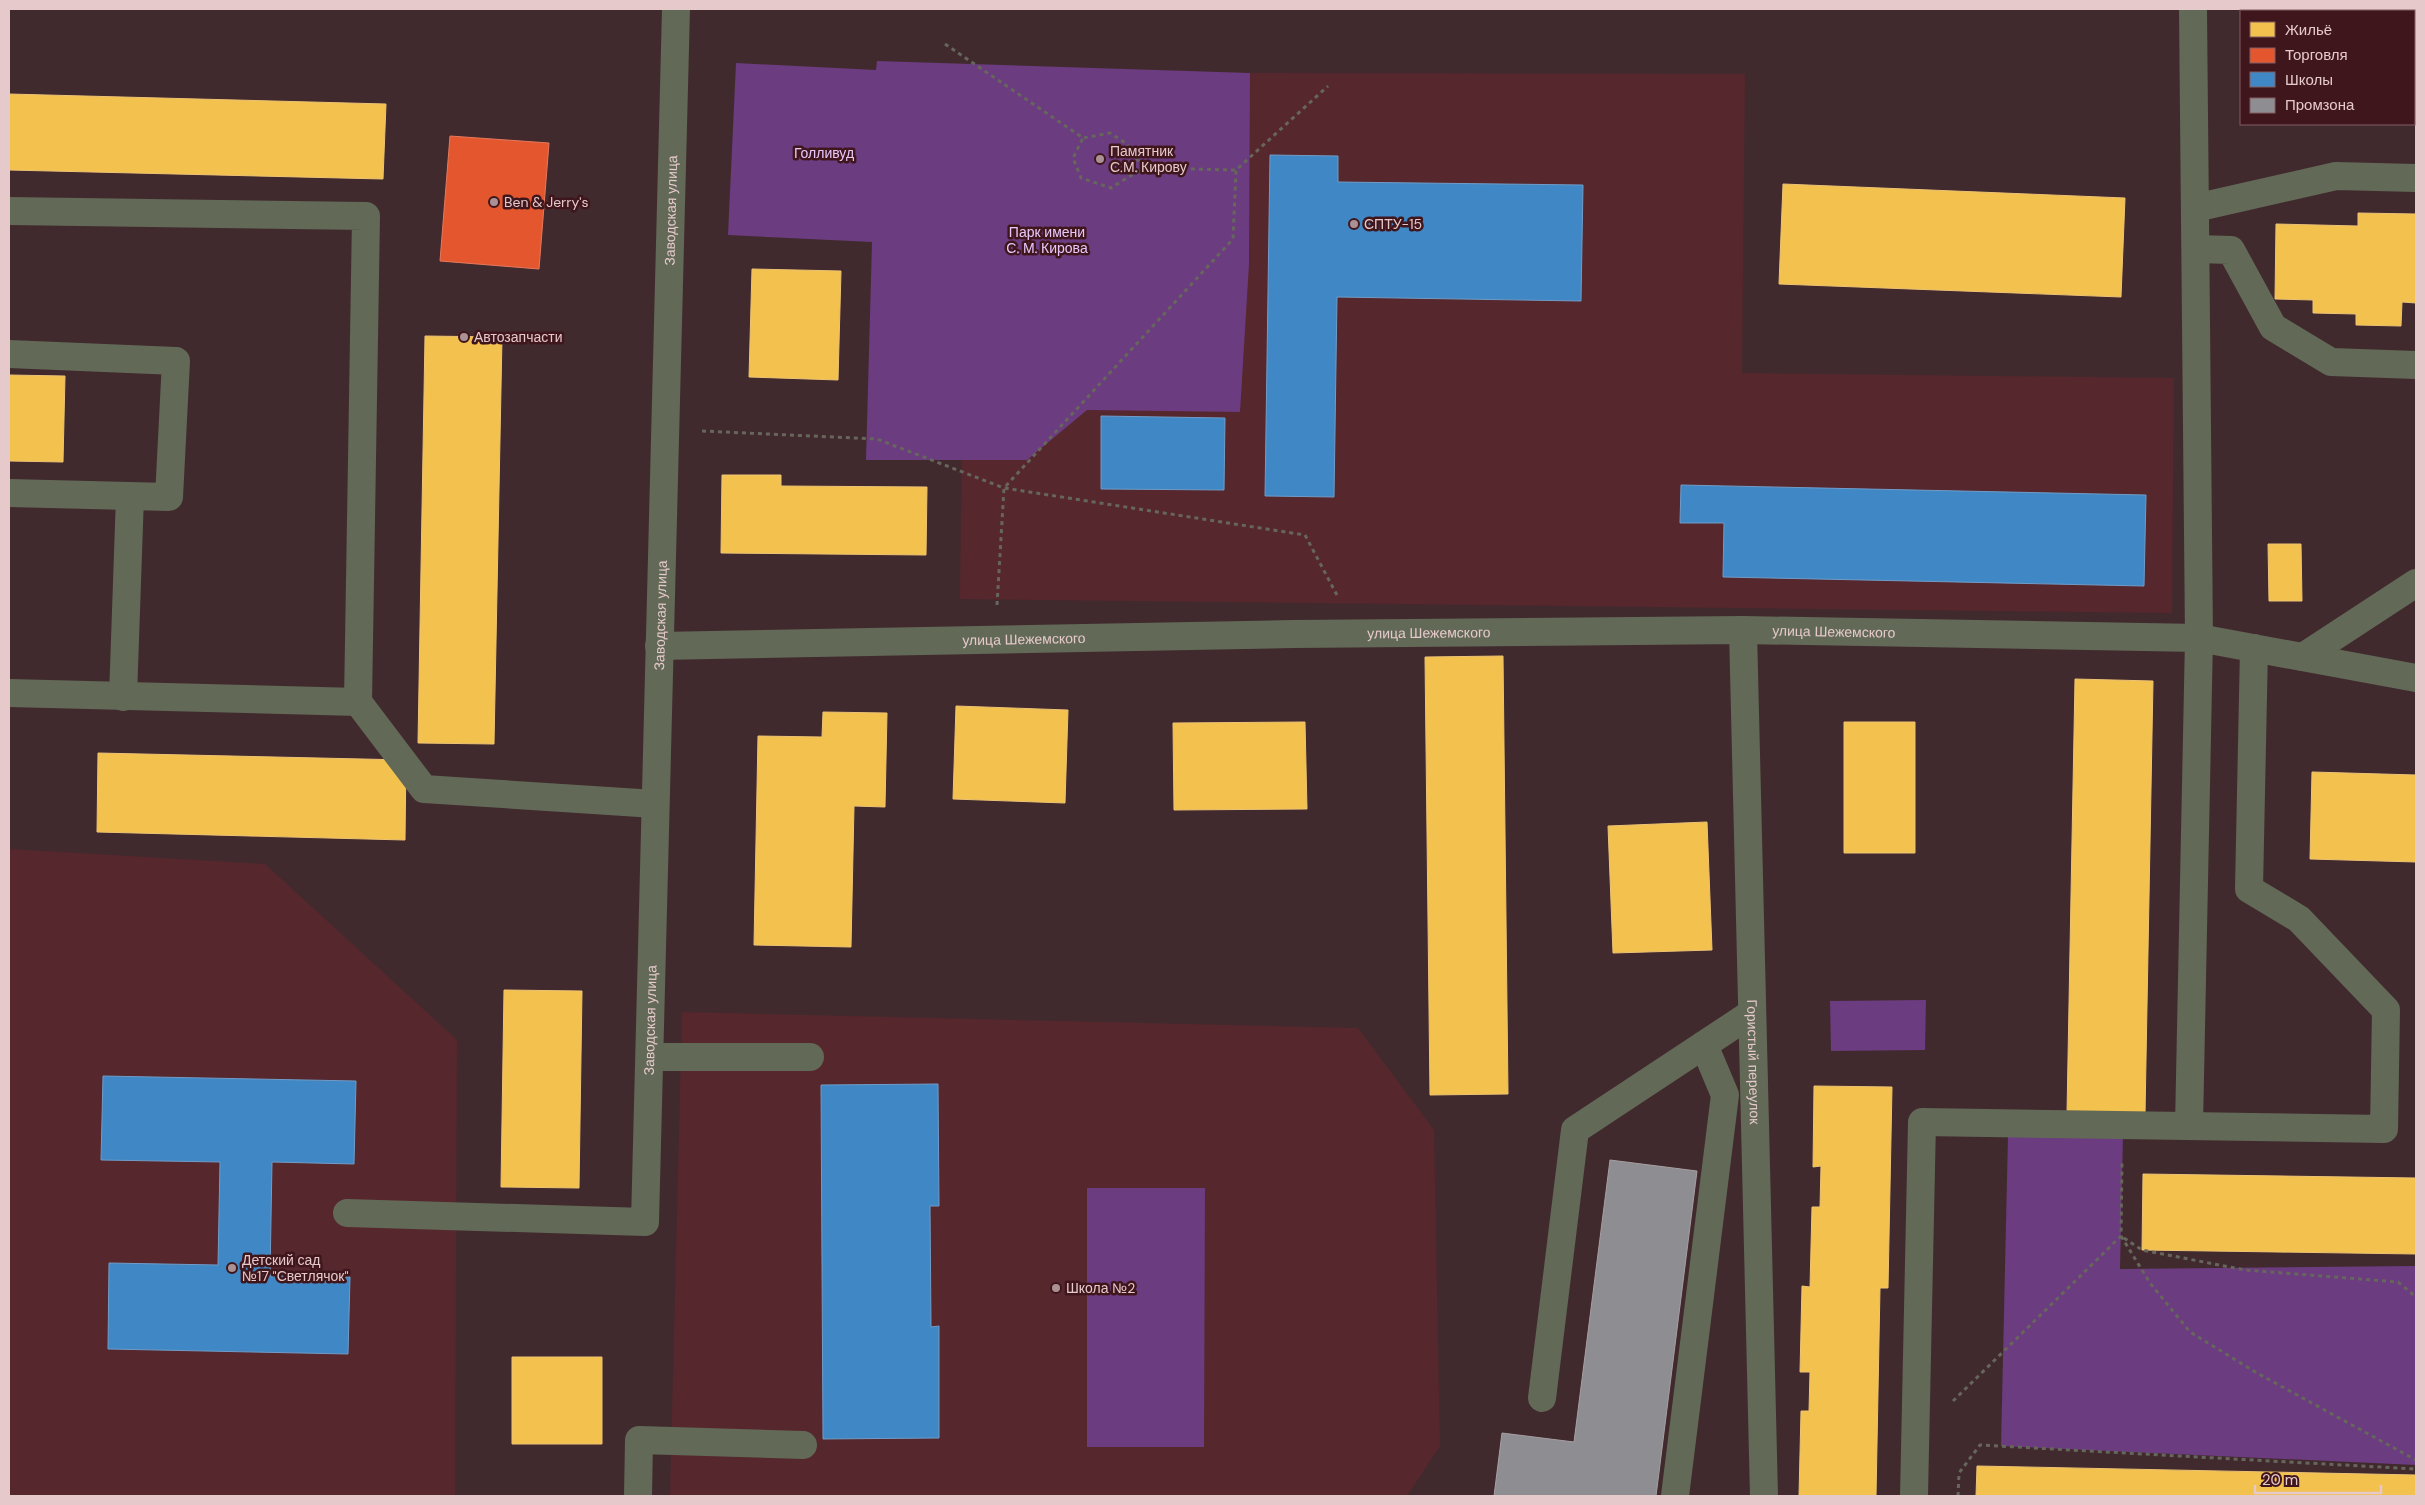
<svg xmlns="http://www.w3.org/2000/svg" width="2425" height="1505" viewBox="0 0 2425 1505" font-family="'DM Sans',sans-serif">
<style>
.built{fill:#56272d}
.green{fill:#6b3c7f}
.homes{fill:#f2c14e;stroke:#eec374}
.shops{fill:#e4572e;stroke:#e5795d}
.schools{fill:#3f88c5;stroke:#719cc7}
.industry{fill:#8d8d92;stroke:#a89fa3}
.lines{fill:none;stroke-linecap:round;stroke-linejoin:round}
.path{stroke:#67665c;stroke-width:3;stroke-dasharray:4 4;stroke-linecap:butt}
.minor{stroke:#626957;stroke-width:28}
.poi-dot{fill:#ac9194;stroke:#3f161c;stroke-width:2}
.labels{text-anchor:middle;stroke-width:5;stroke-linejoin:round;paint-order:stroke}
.poi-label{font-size:14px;fill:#e6c9cb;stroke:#3f161c;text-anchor:start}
.park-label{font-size:14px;fill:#e8c8fa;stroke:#3f161c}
.street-label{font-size:14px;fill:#e6c9cb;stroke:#3f161c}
</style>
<rect width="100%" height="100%" fill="#412a2d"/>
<path class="built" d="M 966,67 L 1250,73 L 1745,74 L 1742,373 L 2174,378 L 2172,613 L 960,599 Z
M 9,849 L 265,864 L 457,1040 L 455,1496 L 9,1496 Z
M 682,1012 L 1358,1028 L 1434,1130 L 1440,1446 L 1407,1496 L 670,1496 Z"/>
<path class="green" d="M 877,61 L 1250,73 L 1249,264 L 1240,412 L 1087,410 L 1027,460 L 866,460 L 872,242 L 728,235 L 736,63 L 876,70 Z
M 1926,1000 L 1925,1050 L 1831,1051 L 1830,1001 Z
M 2008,1135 L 2123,1135 L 2120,1269 L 2416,1266 L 2416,1465 L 2001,1446 Z
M 1087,1188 L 1205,1188 L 1204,1447 L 1087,1447 Z"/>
<path class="homes" d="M 9,94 L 386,104 L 383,179 L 9,170 Z
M 1783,184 L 2125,198 L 2121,297 L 1779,284 Z
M 2358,213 L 2416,214 L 2416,303 L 2402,302 L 2401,326 L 2356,325 L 2356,314 L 2313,313 L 2313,300 L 2275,299 L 2276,224 L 2358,226 Z
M 752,269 L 841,271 L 838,380 L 749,377 Z
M 425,336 L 502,337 L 494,744 L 418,743 Z
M 9,375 L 65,376 L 63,462 L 9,461 Z
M 722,475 L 781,475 L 781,486 L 927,487 L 926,555 L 721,553 Z
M 2268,544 L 2301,544 L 2302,601 L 2269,601 Z
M 1503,656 L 1508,1094 L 1430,1095 L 1425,657 Z
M 2075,679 L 2153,681 L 2145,1114 L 2067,1113 Z
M 956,706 L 1068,710 L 1065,803 L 953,799 Z
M 823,712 L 887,713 L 885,807 L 854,806 L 851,947 L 754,945 L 758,736 L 822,737 Z
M 1305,722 L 1307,809 L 1174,810 L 1173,723 Z
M 1844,722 L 1915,722 L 1915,853 L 1844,853 Z
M 98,753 L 406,760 L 405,840 L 97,832 Z
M 2312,772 L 2416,775 L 2416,862 L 2310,859 Z
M 1707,822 L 1712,950 L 1613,953 L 1608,826 Z
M 504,990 L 582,991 L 579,1188 L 501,1187 Z
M 1814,1086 L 1892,1087 L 1888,1288 L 1880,1288 L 1876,1496 L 1799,1496 L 1801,1411 L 1809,1411 L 1810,1372 L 1800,1372 L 1802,1286 L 1810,1287 L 1812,1207 L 1820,1207 L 1821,1166 L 1813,1167 Z
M 2143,1174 L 2416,1178 L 2416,1254 L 2142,1250 Z
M 512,1357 L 602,1357 L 602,1444 L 512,1444 Z
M 1977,1466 L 2416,1475 L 2416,1496 L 1976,1496 Z"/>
<path class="shops" d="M 450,136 L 549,143 L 539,269 L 440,261 Z"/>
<path class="schools" d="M 1270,155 L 1338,156 L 1338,182 L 1583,185 L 1581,301 L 1337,297 L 1334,497 L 1265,496 Z
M 1101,416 L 1225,418 L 1224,490 L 1101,489 Z
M 1681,485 L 2146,495 L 2144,586 L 1723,577 L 1724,523 L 1680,523 Z
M 103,1076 L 356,1081 L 354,1164 L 272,1162 L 270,1276 L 350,1277 L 348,1354 L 108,1349 L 109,1263 L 218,1265 L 220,1162 L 101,1160 Z
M 938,1084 L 939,1206 L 930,1206 L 931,1327 L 939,1326 L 939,1438 L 823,1439 L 821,1085 Z"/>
<path class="industry" d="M 1610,1160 L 1697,1171 L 1656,1496 L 1494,1496 L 1502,1433 L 1574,1442 Z"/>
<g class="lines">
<path class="path" d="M 945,44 L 1083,138 L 1073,158 L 1081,178 L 1111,188 L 1143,168 L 1127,144 L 1110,133 L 1083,138
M 1143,168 L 1236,170 L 1328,86
M 702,431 L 877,439 L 1004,488 L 1305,535 L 1338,597
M 997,605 L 1004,488 L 1233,239 L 1236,170
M 2121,1236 L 2150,1283 L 2190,1332 L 2257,1373 L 2416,1460
M 2124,1238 L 2142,1250 L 2245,1270 L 2398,1282 L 2416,1297
M 1953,1401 L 2121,1236 L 2122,1161
M 1958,1496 L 1959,1473 L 1980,1445 L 2416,1469"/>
<g class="minor">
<path d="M 2195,208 L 2336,176 L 2416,178"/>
<path d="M 9,211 L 366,216 L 358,702 L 9,693"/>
<path d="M 2196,249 L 2231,250 L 2273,327 L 2331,362 L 2416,365"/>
<path d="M 9,354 L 176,361 L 169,497 L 9,493"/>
<path id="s1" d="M 1743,630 L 1764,1496"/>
<path id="s2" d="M 659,646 L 1293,634 L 1743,630 L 2199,638 L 2416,678"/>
<path d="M 2303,657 L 2416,583"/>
<path d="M 123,697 L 130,496"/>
<path d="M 358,702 L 424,789 L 655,804"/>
<path d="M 650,1057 L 810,1057"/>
<path d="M 2189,1126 L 2199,638 L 2193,9"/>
<path id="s3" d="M 347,1213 L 645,1222 L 676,9"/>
<path d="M 1542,1398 L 1575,1130 L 1752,1013"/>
<path d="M 638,1496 L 639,1440 L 803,1445"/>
<path d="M 1675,1496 L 1725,1095 L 1704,1045"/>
<path d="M 1914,1496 L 1922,1122 L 2384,1129 L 2386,1010 L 2299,919 L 2249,889 L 2254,648"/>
</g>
</g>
<g class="poi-dot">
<circle cx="1100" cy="159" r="5"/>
<circle cx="494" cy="202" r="5"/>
<circle cx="1354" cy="224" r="5"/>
<circle cx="464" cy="337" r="5"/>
<circle cx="232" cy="1268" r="5"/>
<circle cx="1056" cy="1288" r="5"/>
</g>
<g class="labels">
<g class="poi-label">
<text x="1110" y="156">Памятник<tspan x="1110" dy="16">С.М. Кирову</tspan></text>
<text x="504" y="207">Ben &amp; Jerry's</text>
<text x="1364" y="229">СПТУ-15</text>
<text x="474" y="342">Автозапчасти</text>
<text x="242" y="1265">Детский сад<tspan x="242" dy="16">№17 "Светлячок"</tspan></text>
<text x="1066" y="1293">Школа №2</text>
</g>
<g class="park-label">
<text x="824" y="158">Голливуд</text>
<text x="1047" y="237">Парк имени<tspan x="1047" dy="16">С. М. Кирова</tspan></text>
</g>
<g class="street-label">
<text dy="5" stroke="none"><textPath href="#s3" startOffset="1310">Заводская улица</textPath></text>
<text dy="5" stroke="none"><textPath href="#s3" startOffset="905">Заводская улица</textPath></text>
<text dy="5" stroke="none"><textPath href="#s2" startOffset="1175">улица Шежемского</textPath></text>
<text dy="5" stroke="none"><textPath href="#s2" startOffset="770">улица Шежемского</textPath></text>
<text dy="5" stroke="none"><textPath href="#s2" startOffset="365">улица Шежемского</textPath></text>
<text dy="5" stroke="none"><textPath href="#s3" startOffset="500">Заводская улица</textPath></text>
<text dy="5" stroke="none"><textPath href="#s1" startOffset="432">Гористый переулок</textPath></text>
</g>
</g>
<rect width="2425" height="1505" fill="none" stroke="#e6c9cb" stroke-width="20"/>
<rect x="2240" y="10" width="175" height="115" fill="#3f161c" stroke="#825e62"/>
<rect x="2250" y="22" width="25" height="15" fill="#f2c14e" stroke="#825e62"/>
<text x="2285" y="35" font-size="15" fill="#e6c9cb">Жильё</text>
<rect x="2250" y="48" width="25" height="15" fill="#e4572e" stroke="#825e62"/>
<text x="2285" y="60" font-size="15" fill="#e6c9cb">Торговля</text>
<rect x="2250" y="72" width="25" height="15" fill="#3f88c5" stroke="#825e62"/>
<text x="2285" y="85" font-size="15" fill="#e6c9cb">Школы</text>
<rect x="2250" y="98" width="25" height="15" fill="#8d8d92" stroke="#825e62"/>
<text x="2285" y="110" font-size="15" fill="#e6c9cb">Промзона</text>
<path d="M2255 1485v8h126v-8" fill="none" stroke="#e6c9cb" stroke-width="2.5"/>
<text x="2262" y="1485" font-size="15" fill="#e6c9cb" stroke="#3f161c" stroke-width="4" paint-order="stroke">20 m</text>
</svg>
